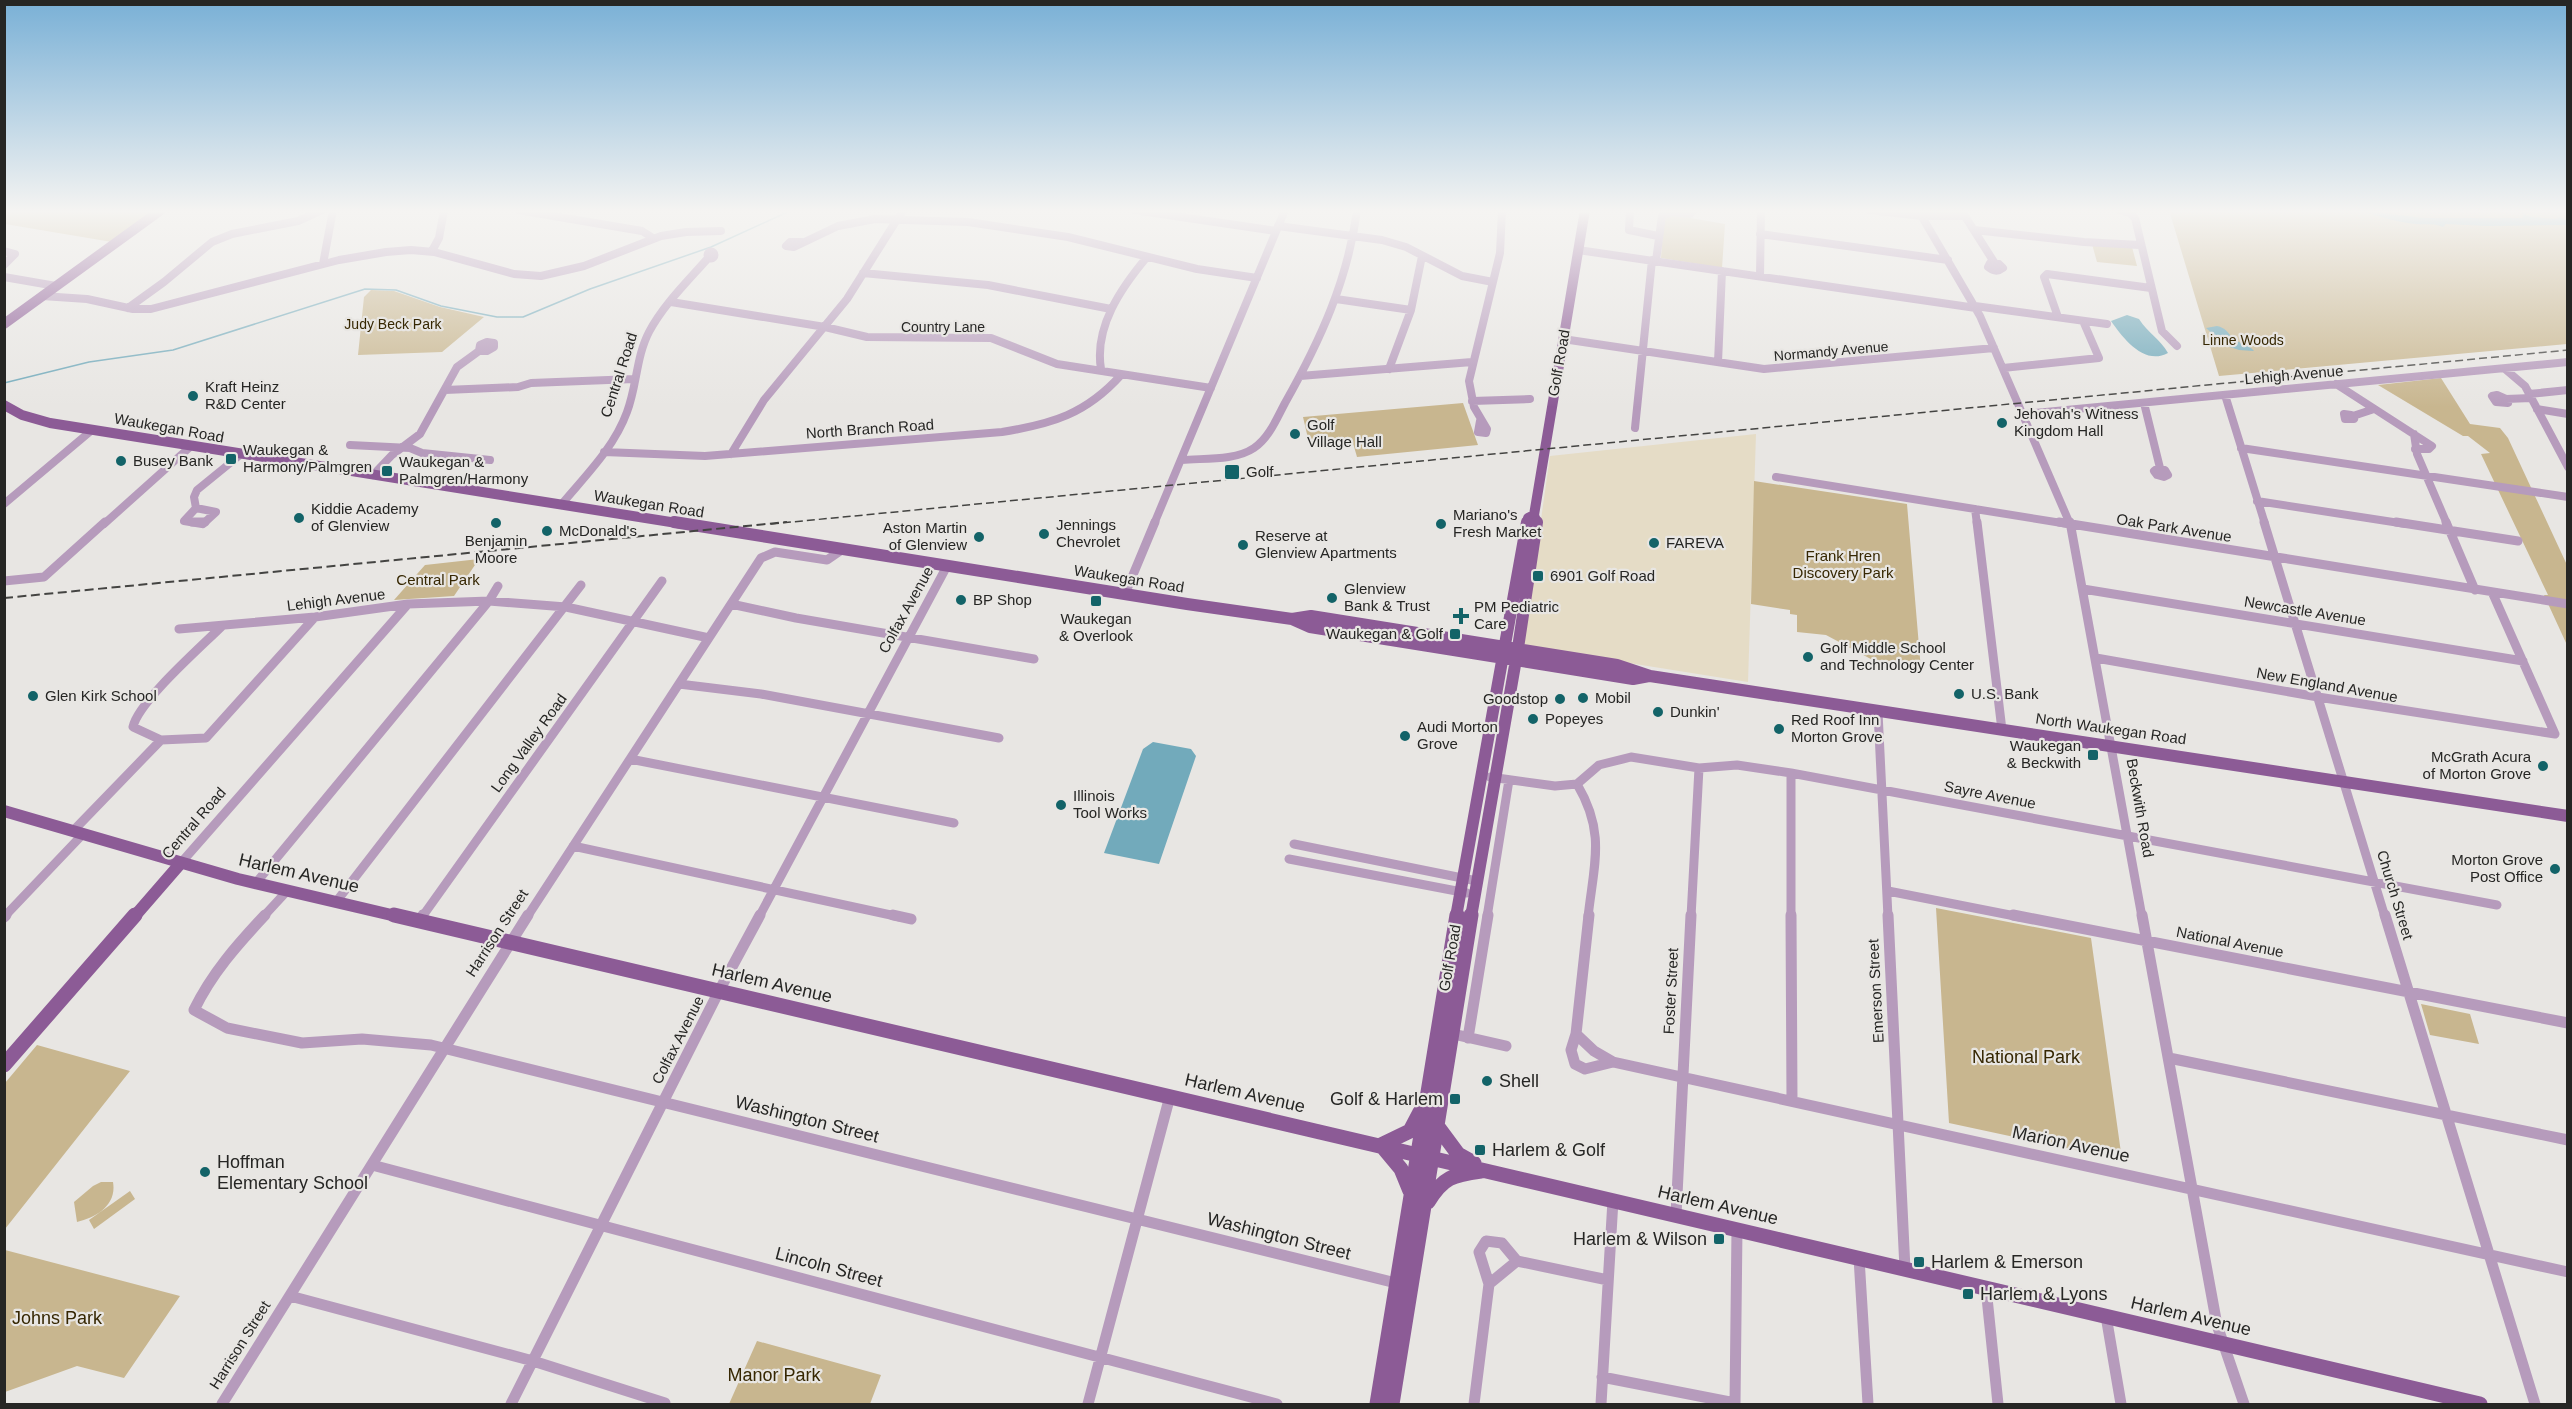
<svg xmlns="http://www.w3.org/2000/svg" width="2572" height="1409" viewBox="0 0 2572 1409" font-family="Arial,sans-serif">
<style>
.industrial{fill:#e5dcc6}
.green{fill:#c8b68f}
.water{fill:#72aabb}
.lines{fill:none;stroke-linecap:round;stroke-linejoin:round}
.stream{stroke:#72aabb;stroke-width:1.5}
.minor-far2{stroke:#b69bbc;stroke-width:8}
.minor-far1{stroke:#b69bbc;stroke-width:9}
.minor{stroke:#b69bbc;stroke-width:11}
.major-far2{stroke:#8c5b96;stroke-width:10}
.major-far1{stroke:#8c5b96;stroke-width:12}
.major{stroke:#8c5b96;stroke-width:15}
.rail-far1{stroke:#444442;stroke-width:1.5;stroke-dasharray:8 4;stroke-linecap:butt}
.rail{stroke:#444442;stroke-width:2;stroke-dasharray:9 4.5;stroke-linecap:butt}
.poi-dot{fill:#136368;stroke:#e8e6e3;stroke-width:2}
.labels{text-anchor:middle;stroke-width:4.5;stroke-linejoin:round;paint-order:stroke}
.far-park-label{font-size:14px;fill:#362702;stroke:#e8e6e3}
.far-street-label{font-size:14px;fill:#262624;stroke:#e8e6e3}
.street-label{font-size:15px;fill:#262624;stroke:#e8e6e3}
.poi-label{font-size:15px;fill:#262624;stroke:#e8e6e3;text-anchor:start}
.park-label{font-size:15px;fill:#362702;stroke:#e8e6e3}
.near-street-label{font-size:18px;fill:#262624;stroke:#e8e6e3}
.near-park-label{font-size:18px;fill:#362702;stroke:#e8e6e3}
.near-poi-label{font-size:18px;fill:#262624;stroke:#e8e6e3;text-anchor:start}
</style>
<rect width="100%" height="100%" fill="#e8e6e3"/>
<path class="industrial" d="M 1756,434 L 1748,682 L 1523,646 L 1550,456 Z"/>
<path class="green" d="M 4,210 L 156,210 L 112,242 L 5,224 Z
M 2169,210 L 2567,210 L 2567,344 L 2219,376 Z
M 1673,215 L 1725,224 L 1722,268 L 1661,258 L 1664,217 Z
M 2092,244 L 2132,247 L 2137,266 L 2097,262 Z
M 371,290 L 394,291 L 440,307 L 484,317 L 442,352 L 358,355 L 364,297 Z
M 2441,378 L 2470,424 L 2500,428 L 2508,438 L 2567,565 L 2567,645 L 2544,595 L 2548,595 L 2481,454 L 2490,453 L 2468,436 L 2463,436 L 2378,385 Z
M 1463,403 L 1478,445 L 1357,457 L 1353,443 L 1310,447 L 1303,417 Z
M 1754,481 L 1907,504 L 1921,670 L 1882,665 L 1826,635 L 1797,632 L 1797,615 L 1790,614 L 1790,610 L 1751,604 Z
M 479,559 L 454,596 L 394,600 L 425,565 Z
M 1936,908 L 2091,938 L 2122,1160 L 1949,1123 Z
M 2421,1004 L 2470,1014 L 2479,1044 L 2430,1035 Z
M 37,1045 L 130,1071 L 5,1229 L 5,1083 Z
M 101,1182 L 113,1182 C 117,1205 97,1217 77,1222 L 74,1202 L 93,1186 Z
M 130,1191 L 135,1199 L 94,1229 L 89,1220 Z
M 5,1250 L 180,1296 L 124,1378 L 77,1366 L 5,1392 Z
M 757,1341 L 881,1375 L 870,1404 L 729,1404 Z"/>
<path class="water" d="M 2359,210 L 2422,218 L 2522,218 L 2524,216 L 2522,213 L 2531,217 L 2557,219 L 2559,217 L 2567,220 L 2567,225 L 2488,226 L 2446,224 L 2443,227 C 2434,223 2425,225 2415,224 C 2396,222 2377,216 2359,210 Z
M 2127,315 L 2139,319 C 2148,333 2160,339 2168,353 C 2144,366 2123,338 2111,321 Z
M 2217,326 C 2226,328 2227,332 2233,338 C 2239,344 2249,344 2254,351 L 2239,350 L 2215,342 L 2213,334 L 2206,328 Z
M 1153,742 L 1191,749 L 1196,756 L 1159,864 L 1104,853 L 1143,749 Z"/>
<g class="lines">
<path class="stream" d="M 4,383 L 89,362 L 173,350 L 365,289 L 396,290 L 441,306 L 497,317 L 523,317 L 590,289 L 711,247 L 792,210"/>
<path class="minor-far2" d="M 518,210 L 642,231 L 653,238
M 1134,210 L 1276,231
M 1630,210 L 1629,230 L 1658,236
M 1869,210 L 1922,216 L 1965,216
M 1918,210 L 1980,316 L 2070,524
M 1961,210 L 1994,262
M 2119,210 L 2130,213 L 2135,218 L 2162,331 L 2177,346
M 1278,226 L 1382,240 L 1406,247 L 1462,276 L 1493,282
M 1974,230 L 2084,242 L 2140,245
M 1760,234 L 1948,260
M 802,242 L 790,242 L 786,246 L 794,247 L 838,226 L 875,219 L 968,222 L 1068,237 L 1197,269 L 1257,278
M 1578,250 L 1976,308
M 4,251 L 15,254 L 4,265
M 432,251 L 439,238 L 444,210
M707.5 255a3.5 3.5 0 1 1 7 0a3.5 3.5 0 1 1-7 0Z
M 1656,261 L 1662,216 L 1672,212 L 1690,214 L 1694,210
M 1990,263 L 1999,264 L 2003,268 C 1998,272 1993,271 1988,267 Z
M 323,264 L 333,210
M 863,273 L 988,285 L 1111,309
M 1760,276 L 1761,210
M 4,277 L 56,286
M 42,296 L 87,299 L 133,309 L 151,309 L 339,260 L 386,252 L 411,250 L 434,252 L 514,274 L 541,276 L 584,266 L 661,236 L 686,232 L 721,231
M 1336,299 L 1411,310
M 671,302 L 825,327 L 867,337 L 991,338 L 1057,364 L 1211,388
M 1975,306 L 2107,324
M 128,308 L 164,282 L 212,242 L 232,234 L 298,221 L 322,210
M 2058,317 L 2044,277 L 2047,274 L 2151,288
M 1563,339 L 1764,369 L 1994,348
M 487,342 L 494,343 L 494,347 L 487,351 L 479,351 L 480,345 Z
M 1718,362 L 1722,271
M 2003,368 L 2099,358 L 2083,321
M 1101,369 C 1094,327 1121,288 1147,257
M 1389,369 L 1411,310 L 1422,256
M 2505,369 L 2525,386 L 2568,467
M 1300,376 L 1472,362
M 2336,384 L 2432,446 L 2429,449 L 2415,449
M 445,390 L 518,387 L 531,383 L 634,379
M 2529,394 L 2568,390
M 2225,395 L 2265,524
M 2497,395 L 2506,399 L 2508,403 L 2496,402 L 2492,396 Z
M 2506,399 L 2531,398
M 1472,401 L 1530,399
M 2144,403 L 2160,468
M 2537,409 L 2568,414
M 2024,414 L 2568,362
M 2344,414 L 2351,415 L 2354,419 L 2345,419 Z
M 2353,416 L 2374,409
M 1480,421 L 1478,432 L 1486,433 L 1487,429 L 1474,407 L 1469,381 L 1500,253 L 1502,210
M 1635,428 L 1652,260
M 2414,434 L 2417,454 L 2447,524
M 350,445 L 410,448 L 422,453 L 490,460
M 2241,448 L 2568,497
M 604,452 L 705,456 L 1002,432 C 1052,424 1086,414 1121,375
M 731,454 L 764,400 L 847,299 L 903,210
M 1182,460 C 1204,458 1235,461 1254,448 C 1269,438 1277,418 1285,403 C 1320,341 1348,280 1357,210
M 2158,468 L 2165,470 L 2168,475 L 2164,477 L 2157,475 L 2154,471 Z
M 373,475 L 392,455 L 420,434 L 457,367 L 479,351
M 1776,477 L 2068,524
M 2257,501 L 2406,524
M 4,504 L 92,430
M 561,505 C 585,476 614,448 627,412 C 637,386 636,357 649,332 C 664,304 688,281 709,257
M 196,508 L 194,497 L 197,490 L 240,455
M 1975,509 L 1977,524
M 104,524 L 190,447
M 202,524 L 184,521 L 196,508 L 216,512 L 203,524
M 1154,524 L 1285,210"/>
<path class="minor-far1" d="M 192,522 L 205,522
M 1977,522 L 2002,730
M 2059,522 L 2568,604
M 2070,522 L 2142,917
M 2264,522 L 2385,917
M 2396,522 L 2518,541
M 2446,522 L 2475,590
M 4,581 L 44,577 L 105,522
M 2083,589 L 2523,661
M 2492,592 L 2555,734
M 1125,594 L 1155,522
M 731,604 L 796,618 L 1034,659
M 222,626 C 201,647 138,702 133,727 L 161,740 L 206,738 L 315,617
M 179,629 L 315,617 L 408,604 L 489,601 L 566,607 L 709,638
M 2096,658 L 2318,697 L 2555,734
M 679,684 L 761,694 L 999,738
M 1878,712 L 1888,917
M 630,759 L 954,823
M 1791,773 L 1791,917
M 1490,777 L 1555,786 L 1577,784 L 1599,765 L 1631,757 L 1699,768 L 1737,765 L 1791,773 L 2497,905
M 1577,784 C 1606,833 1594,863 1588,917
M 73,831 L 161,740
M 1294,844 L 1477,881
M 573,846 L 900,917
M 1289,859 L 1467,893
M 180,864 L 408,604
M 256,883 L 489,601 L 498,586
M 1888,891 L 2020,917
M 336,902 L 581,585
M 4,917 L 83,834
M 263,917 L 287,891
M 422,917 L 662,581
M 527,917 L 761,558 L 775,552 L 827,560 L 843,549
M 759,917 L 947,566
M 1487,917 L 1509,780
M 1691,917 L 1699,768"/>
<path class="minor" d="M 265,915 C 237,945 212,973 194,1010 L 227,1028 L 302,1043 L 362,1039 L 431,1045 L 1400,1284
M 893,915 L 911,919
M 1589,915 L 1576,1034 L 1571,1050 L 1575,1064 L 1585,1069 L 1613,1062
M 1791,915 L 1792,1101
M 1888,915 L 1905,1269
M 2013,915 L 2568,1023
M 2142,915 L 2217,1325 L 2244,1404
M 2385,915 L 2535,1404
M 4,917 L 6,915
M 419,921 L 423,915
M 1453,1034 L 1506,1046
M 1576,1034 L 1594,1051 L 1613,1062 L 2568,1272
M 1468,1038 L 1488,915
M 2169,1058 L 2568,1140
M 372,1165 L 1277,1404
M 1676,1215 L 1691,915
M 1859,1258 L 1868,1404
M 1489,1284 L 1479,1252 L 1486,1241 L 1502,1243 L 1517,1261
M 1986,1288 L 1998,1404
M 290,1296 L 533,1361 L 665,1403
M 2106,1316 L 2121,1404
M 1602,1377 L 1735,1403
M 222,1404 L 528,915
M 511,1404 L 719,991 L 760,915
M 1088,1404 L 1170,1096
M 1474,1404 L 1489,1284 L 1517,1261 L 1608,1280
M 1601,1404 L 1613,1200
M 1735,1404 L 1737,1229"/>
<path class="major-far2" d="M 4,324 L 161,210
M 4,405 L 22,415 L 50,423 L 683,524
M 1527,524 L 1528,518 L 1534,515
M 1537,524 L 1534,515 L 1585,210"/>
<path class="major-far1" d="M 674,522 L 1187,604 L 1292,619 L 1311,616 L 1617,665 L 1650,676 L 2568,816
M 1292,619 L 1310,627 L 1633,679 L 1649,676
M 4,811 L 238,879 L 400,917
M 134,917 L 180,864
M 1456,917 L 1527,522
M 1471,917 L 1518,648 L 1537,522"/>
<path class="major" d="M 394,915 L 2480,1404
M 4,1065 L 135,915
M 1438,1127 L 1458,1154 L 1474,1163
M 1410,1191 L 1401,1169 L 1381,1145 L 1410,1131 L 1420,1112
M 1428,1202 C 1443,1177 1453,1175 1481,1171
M 1377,1404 L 1457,915
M 1392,1404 L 1471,915"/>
<path class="rail-far1" d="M 771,524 L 2568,350"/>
<path class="rail" d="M 4,598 L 787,522"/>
</g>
<linearGradient id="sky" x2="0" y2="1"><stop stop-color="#79b0d6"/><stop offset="0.52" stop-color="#f5f4f2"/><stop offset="1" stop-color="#f5f4f2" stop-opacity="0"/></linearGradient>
<rect width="2572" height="407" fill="url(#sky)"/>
<g class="poi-dot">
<circle cx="193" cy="396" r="6"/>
<circle cx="2002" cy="423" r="6"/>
<circle cx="1295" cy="434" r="6"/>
<rect x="225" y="453" width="12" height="12" rx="3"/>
<circle cx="121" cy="461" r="6"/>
<rect x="381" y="465" width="12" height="12" rx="3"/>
<rect x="1224" y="464" width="16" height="16" rx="3"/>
<circle cx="299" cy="518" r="6"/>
<circle cx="496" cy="523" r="6"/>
<circle cx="1441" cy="524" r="6"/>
<circle cx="547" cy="531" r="6"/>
<circle cx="1044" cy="534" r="6"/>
<circle cx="979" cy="537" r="6"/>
<circle cx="1654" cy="543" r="6"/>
<circle cx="1243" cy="545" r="6"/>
<rect x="1532" y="570" width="12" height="12" rx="3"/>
<circle cx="1332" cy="598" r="6"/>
<circle cx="961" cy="600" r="6"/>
<rect x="1090" y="595" width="12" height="12" rx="3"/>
<path d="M1458 607h6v6h6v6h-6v6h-6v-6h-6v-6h6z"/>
<rect x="1449" y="628" width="12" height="12" rx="3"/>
<circle cx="1808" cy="657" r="6"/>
<circle cx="1959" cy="694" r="6"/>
<circle cx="33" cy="696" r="6"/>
<circle cx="1583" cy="698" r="6"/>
<circle cx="1560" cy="699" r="6"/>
<circle cx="1658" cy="712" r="6"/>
<circle cx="1533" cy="719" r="6"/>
<circle cx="1779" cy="729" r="6"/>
<circle cx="1405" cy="736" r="6"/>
<rect x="2087" y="749" width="12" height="12" rx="3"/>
<circle cx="2543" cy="766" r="6"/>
<circle cx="1061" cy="805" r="6"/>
<circle cx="2555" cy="869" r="6"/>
<circle cx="1487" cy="1081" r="6"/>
<rect x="1449" y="1093" width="12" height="12" rx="3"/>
<rect x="1474" y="1144" width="12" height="12" rx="3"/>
<circle cx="205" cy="1172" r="6"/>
<rect x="1713" y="1233" width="12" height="12" rx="3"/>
<rect x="1913" y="1256" width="12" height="12" rx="3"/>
<rect x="1962" y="1288" width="12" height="12" rx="3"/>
</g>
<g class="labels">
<g class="far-park-label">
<text x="393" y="329">Judy Beck Park</text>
<text x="2243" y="345">Linne Woods</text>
</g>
<g class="far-street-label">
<text x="943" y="332">Country Lane</text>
<text transform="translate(1831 351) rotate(-5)" y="5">Normandy Avenue</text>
</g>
<g class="street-label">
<text transform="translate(1559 363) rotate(-80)" y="5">Golf Road</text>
<text transform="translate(619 375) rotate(-72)" y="5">Central Road</text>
<text transform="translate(2294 375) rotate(-5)" y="5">Lehigh Avenue</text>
<text transform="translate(169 428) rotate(10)" y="5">Waukegan Road</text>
<text transform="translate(870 429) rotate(-4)" y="5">North Branch Road</text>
<text transform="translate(649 504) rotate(9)" y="5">Waukegan Road</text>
<text transform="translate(2174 528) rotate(9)" y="5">Oak Park Avenue</text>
<text transform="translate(1129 579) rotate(9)" y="5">Waukegan Road</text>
<text transform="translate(336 600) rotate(-7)" y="5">Lehigh Avenue</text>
<text transform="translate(906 610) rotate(-61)" y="5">Colfax Avenue</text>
<text transform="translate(2305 611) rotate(9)" y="5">Newcastle Avenue</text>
<text transform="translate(2327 685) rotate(10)" y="5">New England Avenue</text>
<text transform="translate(2111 729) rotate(8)" y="5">North Waukegan Road</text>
<text transform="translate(529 743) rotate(-54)" y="5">Long Valley Road</text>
<text transform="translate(1990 795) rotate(11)" y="5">Sayre Avenue</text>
<text transform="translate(2140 808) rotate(80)" y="5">Beckwith Road</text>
<text transform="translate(194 823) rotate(-49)" y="5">Central Road</text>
<text transform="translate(2395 895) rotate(73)" y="5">Church Street</text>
<text transform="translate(497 933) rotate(-57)" y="5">Harrison Street</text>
<text transform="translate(2230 942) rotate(11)" y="5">National Avenue</text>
<text transform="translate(1450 958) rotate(-80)" y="5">Golf Road</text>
<text transform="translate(1671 991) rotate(-87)" y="5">Foster Street</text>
<text transform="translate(1876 991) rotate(-93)" y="5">Emerson Street</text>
<text transform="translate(678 1040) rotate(-63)" y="5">Colfax Avenue</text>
<text transform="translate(240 1345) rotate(-58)" y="5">Harrison Street</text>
</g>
<g class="poi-label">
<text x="205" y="392">Kraft Heinz<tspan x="205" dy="17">R&amp;D Center</tspan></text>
<text x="2014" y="419">Jehovah's Witness<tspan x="2014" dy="17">Kingdom Hall</tspan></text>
<text x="1307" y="430">Golf<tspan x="1307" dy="17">Village Hall</tspan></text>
<text x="243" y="455">Waukegan &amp;<tspan x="243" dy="17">Harmony/Palmgren</tspan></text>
<text x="133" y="466">Busey Bank</text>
<text x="399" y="467">Waukegan &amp;<tspan x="399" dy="17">Palmgren/Harmony</tspan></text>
<text x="1246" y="477">Golf</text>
<text x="311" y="514">Kiddie Academy<tspan x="311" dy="17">of Glenview</tspan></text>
<text x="1453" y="520">Mariano's<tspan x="1453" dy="17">Fresh Market</tspan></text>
<text x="1056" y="530">Jennings<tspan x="1056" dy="17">Chevrolet</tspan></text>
<text x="967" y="533" text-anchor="end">Aston Martin<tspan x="967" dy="17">of Glenview</tspan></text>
<text x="559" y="536">McDonald's</text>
<text x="1255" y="541">Reserve at<tspan x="1255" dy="17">Glenview Apartments</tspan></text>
<text x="496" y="546" text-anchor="middle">Benjamin<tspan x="496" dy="17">Moore</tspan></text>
<text x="1666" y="548">FAREVA</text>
<text x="1550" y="581">6901 Golf Road</text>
<text x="1344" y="594">Glenview<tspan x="1344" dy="17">Bank &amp; Trust</tspan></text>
<text x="973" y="605">BP Shop</text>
<text x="1474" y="612">PM Pediatric<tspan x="1474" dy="17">Care</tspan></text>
<text x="1096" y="624" text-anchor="middle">Waukegan<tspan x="1096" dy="17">&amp; Overlook</tspan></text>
<text x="1443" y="639" text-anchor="end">Waukegan &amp; Golf</text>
<text x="1820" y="653">Golf Middle School<tspan x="1820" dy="17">and Technology Center</tspan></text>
<text x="1971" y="699">U.S. Bank</text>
<text x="45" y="701">Glen Kirk School</text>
<text x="1595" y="703">Mobil</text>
<text x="1548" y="704" text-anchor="end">Goodstop</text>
<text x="1670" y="717">Dunkin'</text>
<text x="1545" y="724">Popeyes</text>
<text x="1791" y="725">Red Roof Inn<tspan x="1791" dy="17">Morton Grove</tspan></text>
<text x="1417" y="732">Audi Morton<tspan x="1417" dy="17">Grove</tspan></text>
<text x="2081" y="751" text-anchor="end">Waukegan<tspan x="2081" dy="17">&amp; Beckwith</tspan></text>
<text x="2531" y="762" text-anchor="end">McGrath Acura<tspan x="2531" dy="17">of Morton Grove</tspan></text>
<text x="1073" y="801">Illinois<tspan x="1073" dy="17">Tool Works</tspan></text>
<text x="2543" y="865" text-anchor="end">Morton Grove<tspan x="2543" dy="17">Post Office</tspan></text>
</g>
<g class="park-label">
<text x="1843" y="561">Frank Hren<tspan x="1843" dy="17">Discovery Park</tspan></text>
<text x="438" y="585">Central Park</text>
</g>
<g class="near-street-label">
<text transform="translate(299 873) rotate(13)" y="6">Harlem Avenue</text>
<text transform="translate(772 983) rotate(13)" y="6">Harlem Avenue</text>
<text transform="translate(1245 1093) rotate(13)" y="6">Harlem Avenue</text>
<text transform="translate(807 1119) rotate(14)" y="6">Washington Street</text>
<text transform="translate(2071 1144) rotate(12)" y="6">Marion Avenue</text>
<text transform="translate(1718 1205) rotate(13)" y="6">Harlem Avenue</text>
<text transform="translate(1279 1236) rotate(14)" y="6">Washington Street</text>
<text transform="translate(829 1267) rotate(15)" y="6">Lincoln Street</text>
<text transform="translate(2191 1316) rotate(13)" y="6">Harlem Avenue</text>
</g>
<g class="near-park-label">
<text x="2026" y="1063">National Park</text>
<text x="57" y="1324">Johns Park</text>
<text x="774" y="1381">Manor Park</text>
</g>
<g class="near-poi-label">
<text x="1499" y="1087">Shell</text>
<text x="1443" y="1105" text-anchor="end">Golf &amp; Harlem</text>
<text x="1492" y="1156">Harlem &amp; Golf</text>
<text x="217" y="1168">Hoffman<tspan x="217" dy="21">Elementary School</tspan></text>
<text x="1707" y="1245" text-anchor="end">Harlem &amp; Wilson</text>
<text x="1931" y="1268">Harlem &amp; Emerson</text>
<text x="1980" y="1300">Harlem &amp; Lyons</text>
</g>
</g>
<rect width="2572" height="1409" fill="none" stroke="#262624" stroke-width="12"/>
</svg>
